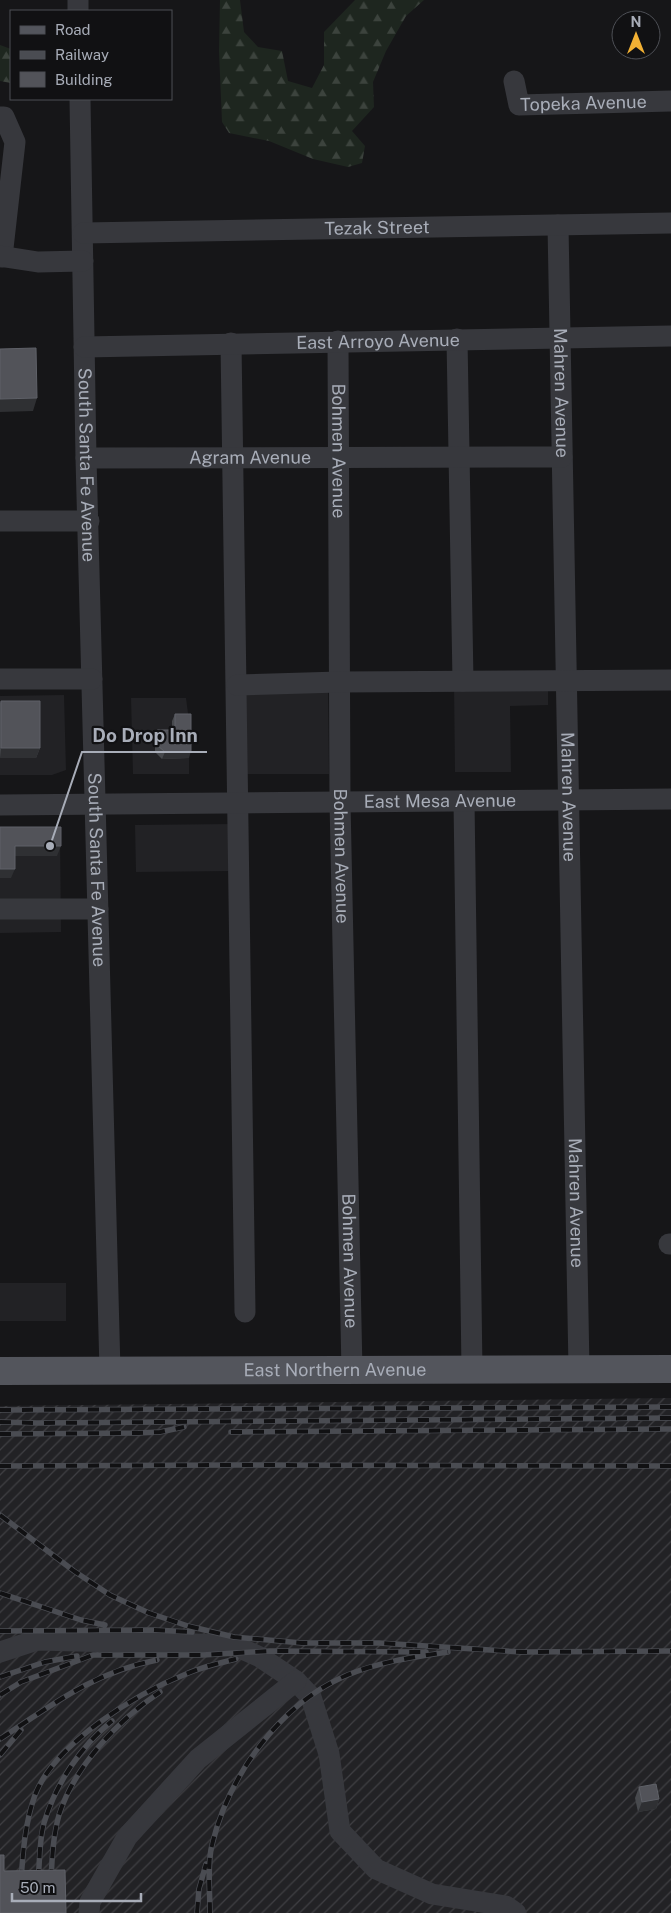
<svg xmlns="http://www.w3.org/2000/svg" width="671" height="1913" viewBox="0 0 671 1913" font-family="'Public Sans',sans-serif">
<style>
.built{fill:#222225}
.industrial{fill:url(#industrial-furrows)}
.forest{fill:url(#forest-firs)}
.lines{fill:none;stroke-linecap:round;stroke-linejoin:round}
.minor{stroke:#37383d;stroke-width:21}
.major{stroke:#53555c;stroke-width:28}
.rail-casing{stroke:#4a4c52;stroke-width:5.5}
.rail{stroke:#111113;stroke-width:4;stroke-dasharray:11;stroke-linecap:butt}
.wall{fill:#47494d}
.shaded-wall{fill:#2f3033}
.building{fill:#525359;stroke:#5f6168}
.labels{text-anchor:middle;stroke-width:4.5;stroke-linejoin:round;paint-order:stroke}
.street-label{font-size:18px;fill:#a8adb8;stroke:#111113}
.leader{fill:none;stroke:#a8adb8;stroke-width:2}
.callout-dot{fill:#a8adb8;stroke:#111113;stroke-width:2}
.callout-label{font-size:19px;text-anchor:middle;font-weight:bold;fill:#a8adb8;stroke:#111113;stroke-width:4.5;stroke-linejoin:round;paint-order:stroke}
</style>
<defs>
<pattern id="industrial-furrows" width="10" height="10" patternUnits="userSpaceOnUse" patternTransform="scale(1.25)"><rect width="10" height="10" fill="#222225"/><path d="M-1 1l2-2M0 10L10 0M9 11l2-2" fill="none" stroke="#3f3f43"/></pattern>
<pattern id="forest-firs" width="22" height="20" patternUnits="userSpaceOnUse" patternTransform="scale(1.25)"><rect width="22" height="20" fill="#1e261f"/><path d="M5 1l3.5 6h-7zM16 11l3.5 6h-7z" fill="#3c433d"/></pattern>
</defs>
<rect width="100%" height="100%" fill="#161618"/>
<path class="built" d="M 454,684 L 548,684 L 548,705 L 510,706 L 511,772 L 455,772 Z
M 328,686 L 329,774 L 244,774 L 243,687 Z
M 64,695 L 66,770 L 52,775 L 0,775 L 0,696 Z
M 131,698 L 186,698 L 189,721 L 189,774 L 133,774 Z
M 233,824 L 233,871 L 136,872 L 135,825 Z
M 0,835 L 60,835 L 61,932 L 0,933 Z
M 0,1283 L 66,1283 L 66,1321 L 0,1321 Z"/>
<path class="industrial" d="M 671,1398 L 671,1913 L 0,1913 L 0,1406 Z"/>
<path class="forest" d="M 220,0 L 240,0 L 244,32 L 258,47 L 282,51 L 288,81 L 312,88 L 324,65 L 324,32 L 355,0 L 424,0 L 406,16 L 386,51 L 373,82 L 374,107 L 352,131 L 365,146 L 362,163 L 348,167 L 313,159 L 269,141 L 229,133 L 222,122 L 219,51 Z
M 0,45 L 11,49 L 11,83 L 0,81 Z"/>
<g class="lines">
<g class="minor">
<path d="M 78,0 L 78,11"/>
<path id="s1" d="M 514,81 L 519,105 L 671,101"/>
<path id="s2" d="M 80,99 L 86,458 L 110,1371"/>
<path d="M 0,117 L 4,117 L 15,142 L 2,257"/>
<path id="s3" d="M 558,225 L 579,1369"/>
<path id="s4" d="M 83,233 L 671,223"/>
<path d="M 0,256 L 38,262 L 83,261"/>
<path d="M 457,339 L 463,681"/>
<path id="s5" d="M 338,341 L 340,802 L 352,1371"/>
<path d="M 231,343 L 245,1312"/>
<path id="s6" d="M 84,347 L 671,336"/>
<path id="s7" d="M 86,458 L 562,457"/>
<path d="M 0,521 L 89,521"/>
<path d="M 0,679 L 92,679"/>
<path d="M 237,685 L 339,682 L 671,680"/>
<path d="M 464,801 L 472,1370"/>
<path id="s8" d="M 0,805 L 671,799"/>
<path d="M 0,909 L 98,909"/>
<path d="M 669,1244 L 671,1244"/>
<path d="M 0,1652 L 37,1640 L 233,1645 L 260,1657 L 296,1681 L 311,1697 L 329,1754 L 340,1831 L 376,1869 L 432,1894 L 506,1906 L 516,1913"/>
<path d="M 89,1913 L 90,1902 L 127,1837 L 198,1759 L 296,1681"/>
</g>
<path class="major" id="s9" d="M 0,1371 L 671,1369"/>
<g class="rail-casing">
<path id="rail" d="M 0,1410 L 671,1407
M 0,1422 L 37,1423 L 671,1418
M 231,1432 L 671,1429
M 0,1434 L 138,1433 L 160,1432 L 184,1427
M 0,1466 L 236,1465 L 671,1466
M 0,1515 L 74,1571 L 110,1595 L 149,1613 L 188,1626 L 234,1637 L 302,1643 L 379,1643 L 521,1652 L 671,1651
M 0,1593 L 81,1620 L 105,1625
M 0,1631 L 154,1630 L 192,1632
M 0,1677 L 45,1662 L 77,1656
M 0,1695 L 21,1682 L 93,1655 L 203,1655 L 270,1651 L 426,1652
M 0,1739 C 52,1705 94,1672 157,1660
M 0,1755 L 21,1730
M 38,1880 C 40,1861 39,1841 44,1823 C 56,1783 81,1746 112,1721
M 51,1880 C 52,1859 53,1836 59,1815 C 74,1767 118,1720 160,1692
M 21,1881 C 23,1851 25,1823 35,1795 C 54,1744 137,1693 186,1674 C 202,1667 219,1663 236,1659
M 197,1913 L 199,1889 L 206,1864
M 210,1913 C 210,1892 207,1864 212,1845 C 228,1777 279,1705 345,1676 C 378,1662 413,1657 448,1652"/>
</g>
<use href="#rail" class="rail"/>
</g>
<path class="wall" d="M 1,701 L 40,748 L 36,758 L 0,758 L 0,703 Z
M 175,714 L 189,758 L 162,759 L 155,752 L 155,737 L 157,730 L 172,730 L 172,721 Z
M 639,1787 L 659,1799 L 656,1809 L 638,1812 L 635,1798 Z"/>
<path class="shaded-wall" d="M 37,398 L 33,411 L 0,412 L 0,399 Z
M 1,748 L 40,748 L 36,758 L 0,758 Z
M 191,751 L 189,758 L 162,759 L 165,752 Z
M 15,846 L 61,846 L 57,856 L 11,856 Z
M 0,869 L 15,869 L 11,878 L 0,878 Z
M 659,1799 L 656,1809 L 638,1812 L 642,1802 Z"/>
<path class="building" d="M 36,348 L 37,398 L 0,399 L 0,349 Z
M 1,701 L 40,701 L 40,748 L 1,748 Z
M 175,714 L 191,714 L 191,751 L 165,752 L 157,745 L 157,730 L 175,730 Z
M 0,827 L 61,827 L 61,846 L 15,846 L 15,869 L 0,869 Z
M 656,1784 L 659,1799 L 642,1802 L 639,1787 Z
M 0,1855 L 4,1855 L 4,1871 L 65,1870 L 66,1913 L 0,1913 Z"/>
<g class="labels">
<g class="street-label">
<text dy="6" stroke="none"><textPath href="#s1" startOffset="89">Topeka Avenue</textPath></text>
<text dy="6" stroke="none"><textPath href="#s4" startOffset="294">Tezak Street</textPath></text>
<text dy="6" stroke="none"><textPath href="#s6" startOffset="294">East Arroyo Avenue</textPath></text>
<text dy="6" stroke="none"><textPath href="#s3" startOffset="168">Mahren Avenue</textPath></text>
<text dy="6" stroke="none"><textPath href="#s5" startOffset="110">Bohmen Avenue</textPath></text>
<text dy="6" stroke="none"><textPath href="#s7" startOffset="164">Agram Avenue</textPath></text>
<text dy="6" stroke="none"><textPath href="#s2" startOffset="366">South Santa Fe Avenue</textPath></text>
<text dy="6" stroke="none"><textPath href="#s3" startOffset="572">Mahren Avenue</textPath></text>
<text dy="6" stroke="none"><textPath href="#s8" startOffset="440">East Mesa Avenue</textPath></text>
<text dy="6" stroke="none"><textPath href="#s5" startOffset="515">Bohmen Avenue</textPath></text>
<text dy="6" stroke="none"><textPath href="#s2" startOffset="771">South Santa Fe Avenue</textPath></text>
<text dy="6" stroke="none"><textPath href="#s3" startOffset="978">Mahren Avenue</textPath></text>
<text dy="6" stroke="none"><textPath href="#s5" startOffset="920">Bohmen Avenue</textPath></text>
<text dy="6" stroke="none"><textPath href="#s9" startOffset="335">East Northern Avenue</textPath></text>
</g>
</g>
<path class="leader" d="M50 846L82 752H207"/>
<circle class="callout-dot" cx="50" cy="846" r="5"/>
<g class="callout-label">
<text x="145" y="742">Do Drop Inn</text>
</g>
<rect x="10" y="10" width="162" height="90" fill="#111113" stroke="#4d4f55"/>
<rect x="20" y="26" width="25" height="8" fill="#53555c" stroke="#4d4f55"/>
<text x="55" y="35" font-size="15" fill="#a8adb8">Road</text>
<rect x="20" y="51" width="25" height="8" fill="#4a4c52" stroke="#4d4f55"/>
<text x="55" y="60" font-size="15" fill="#a8adb8">Railway</text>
<rect x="20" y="72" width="25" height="15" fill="#525359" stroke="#4d4f55"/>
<text x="55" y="85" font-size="15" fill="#a8adb8">Building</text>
<g transform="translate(636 35)"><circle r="24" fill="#111113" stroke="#4d4f55"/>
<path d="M0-4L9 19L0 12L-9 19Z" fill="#f2b134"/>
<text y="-8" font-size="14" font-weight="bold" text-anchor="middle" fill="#a8adb8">N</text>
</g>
<path d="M12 1893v8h129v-8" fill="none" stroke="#a8adb8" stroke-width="2.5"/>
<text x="20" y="1893" font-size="15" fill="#a8adb8" stroke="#111113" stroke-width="4" paint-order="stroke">50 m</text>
</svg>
